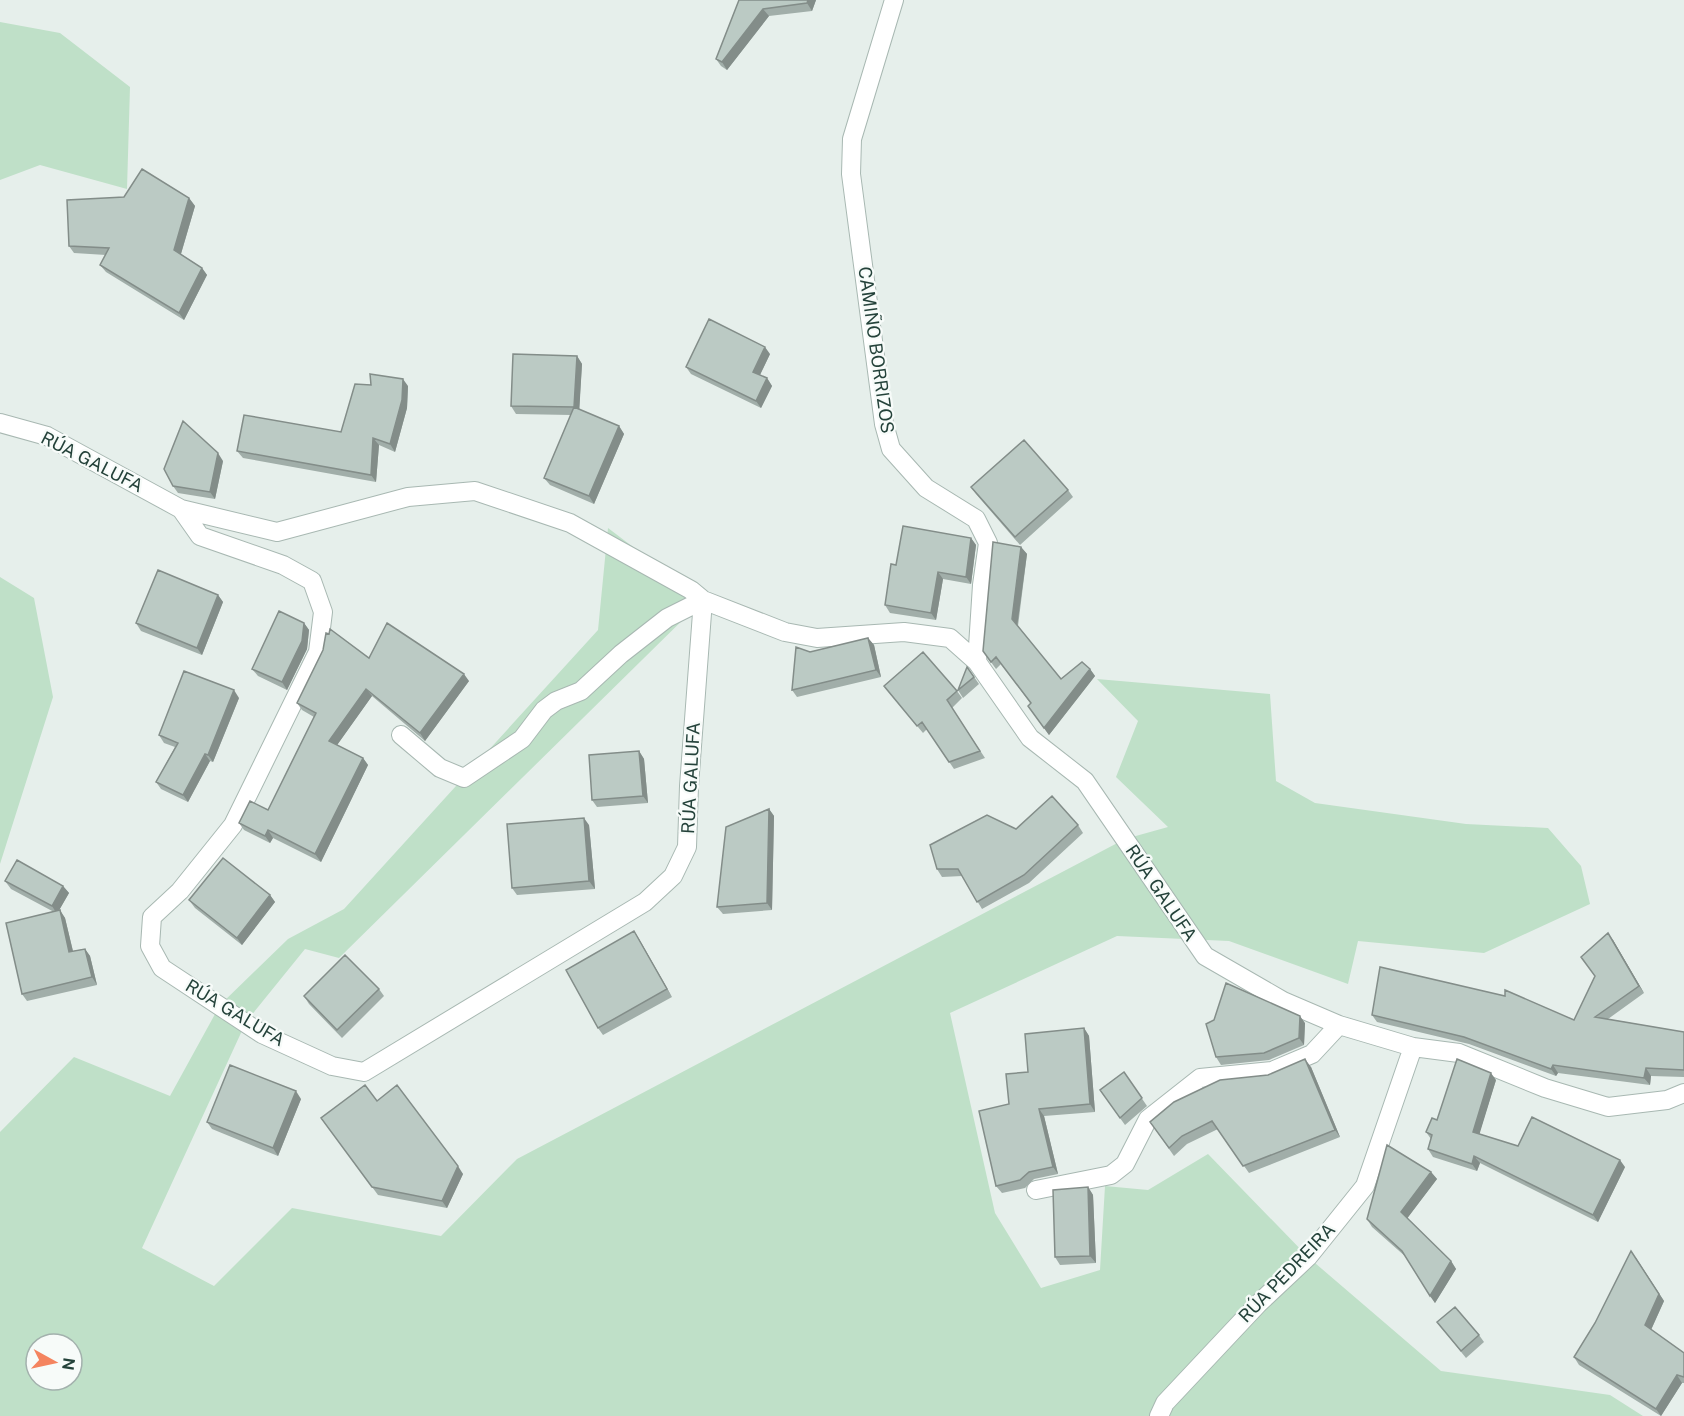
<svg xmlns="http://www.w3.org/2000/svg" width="1684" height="1416" viewBox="0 0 1684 1416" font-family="'Public Sans',sans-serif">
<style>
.green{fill:#bfe0c8;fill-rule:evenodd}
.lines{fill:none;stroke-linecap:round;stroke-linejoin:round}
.minor-casing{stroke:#a8b8b2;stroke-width:20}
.minor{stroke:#fff;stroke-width:18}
.wall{fill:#a1aea9}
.shaded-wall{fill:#838d89}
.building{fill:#bbcac4;stroke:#838d89;stroke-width:1.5}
.labels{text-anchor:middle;stroke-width:4.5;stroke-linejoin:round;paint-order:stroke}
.street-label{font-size:18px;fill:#24423a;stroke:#f7fbf9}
</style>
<rect width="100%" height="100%" fill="#e6efeb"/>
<path class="green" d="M 0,22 L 60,33 L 130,87 L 127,189 L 40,165 L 0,180 Z
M 608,528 L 703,600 L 339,958 L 305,949 L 246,1022 L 142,1248 L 214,1286 L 292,1208 L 441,1236 L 517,1159 L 1125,839 L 1168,827 L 1116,777 L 1138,721 L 1097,679 L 1270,694 L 1276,781 L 1315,803 L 1466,824 L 1548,828 L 1581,866 L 1590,904 L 1484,953 L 1358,941 L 1348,984 L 1229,941 L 1117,936 L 950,1013 L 995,1213 L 1041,1288 L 1100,1270 L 1105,1186 L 1148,1190 L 1208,1154 L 1308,1257 L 1441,1371 L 1610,1395 L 1643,1416 L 0,1416 L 0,1132 L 74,1057 L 170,1096 L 220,1005 L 288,939 L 344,909 L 598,630 ZM 36,1344 L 72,1344 L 72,1380 L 36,1380 Z
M 0,577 L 34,598 L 53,697 L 0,864 Z"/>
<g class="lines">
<g class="minor-casing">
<path id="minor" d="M 894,0 L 852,139 L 851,174 L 884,424 L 891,449 L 926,488 L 976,519 L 988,543 L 982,585 L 977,662
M 0,423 L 47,436 L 181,509 L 277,532 L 408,497 L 475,491 L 570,523 L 691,590 L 703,600 L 785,632 L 817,638 L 904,632 L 950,638 L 977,662 L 1030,738 L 1085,781 L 1205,956 L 1283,1001 L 1339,1025 L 1413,1047 L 1459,1053 L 1545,1088 L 1608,1107 L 1667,1100 L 1684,1093
M 181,509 L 200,536 L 283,565 L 312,581 L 323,612 L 318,652 L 233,825 L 180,891 L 152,917 L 150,946 L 162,968 L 262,1034 L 332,1066 L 364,1072 L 645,902 L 673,876 L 687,847 L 689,786 L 703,600
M 401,735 L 440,768 L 464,778 L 522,739 L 544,710 L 556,701 L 581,691 L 621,654 L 667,618 L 703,600
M 1036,1190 L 1111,1175 L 1125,1164 L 1148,1119 L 1200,1078 L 1272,1071 L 1312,1054 L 1339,1025
M 1159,1416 L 1165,1403 L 1258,1304 L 1308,1257 L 1365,1186 L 1413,1047"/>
</g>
<use href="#minor" class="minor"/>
</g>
<path class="wall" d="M 739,0 L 816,0 L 812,11 L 769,16 L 727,70 L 721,66 L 716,59 Z
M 189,198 L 195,206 L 181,254 L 202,268 L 207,275 L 184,320 L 106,272 L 100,265 L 106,255 L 74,253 L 69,246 Z
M 770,354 L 760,375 L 767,378 L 772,386 L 761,408 L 691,374 L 686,367 Z
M 577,356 L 582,364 L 579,410 L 619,426 L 624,434 L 594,504 L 550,485 L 544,478 L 571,415 L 516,414 L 511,406 Z
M 371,385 L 408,386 L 407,408 L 395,452 L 379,445 L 376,482 L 243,458 L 237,451 L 341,432 Z
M 223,461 L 215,499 L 178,493 L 173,486 Z
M 971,487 L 1068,490 L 1073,497 L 1020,545 L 976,494 Z
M 971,538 L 976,545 L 971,584 L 943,579 L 936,620 L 890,613 L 885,605 L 896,565 Z
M 1021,547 L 1027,554 L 1018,626 L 1061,679 L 1090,669 L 1095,676 L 1049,735 L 1028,706 L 1031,704 L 1001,664 L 996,669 L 983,651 Z
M 218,595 L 223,602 L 202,655 L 141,631 L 136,623 Z
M 304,623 L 309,630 L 307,649 L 287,690 L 258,676 L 252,669 Z
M 868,638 L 874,645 L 881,677 L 797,697 L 792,690 L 810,652 Z
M 369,658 L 469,681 L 425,741 L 372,696 L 337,745 L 363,758 L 368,765 L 321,862 L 273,838 L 270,843 L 244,830 L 239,823 L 268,810 L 314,717 L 302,710 L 297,703 Z
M 967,667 L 979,684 L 963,698 L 958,690 Z
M 884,686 L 957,691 L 962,698 L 952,708 L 985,758 L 954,769 L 927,729 L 923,733 Z
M 239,698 L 213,762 L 210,761 L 188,802 L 161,789 L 156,782 L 175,747 L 164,743 L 159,735 Z
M 639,751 L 644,759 L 648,803 L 597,807 L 592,800 Z
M 769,809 L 774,816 L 772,910 L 723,914 L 717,907 Z
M 589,825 L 595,889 L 517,895 L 512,888 Z
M 1078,825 L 1083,833 L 1029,883 L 982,909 L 962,876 L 942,877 L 937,869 L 1016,829 Z
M 5,881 L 63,886 L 69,893 L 59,910 L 65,918 L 73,951 L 85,949 L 90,956 L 97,985 L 27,1001 L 22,994 L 54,912 L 11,889 Z
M 270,895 L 275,902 L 242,945 L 195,908 L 189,900 Z
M 634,931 L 639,939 L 672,997 L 603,1035 L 598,1028 Z
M 1613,940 L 1644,993 L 1608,1019 L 1684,1032 L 1684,1077 L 1651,1076 L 1650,1085 L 1558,1073 L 1556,1076 L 1469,1044 L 1377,1022 L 1372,1015 L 1574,1020 Z
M 379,989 L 384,996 L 342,1038 L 309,1004 L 304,996 Z
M 1305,1023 L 1304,1045 L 1269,1060 L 1221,1065 L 1216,1057 Z
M 1084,1028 L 1089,1036 L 1095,1112 L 1044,1116 L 1058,1174 L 1034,1179 L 1025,1188 L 1002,1193 L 996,1186 L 1009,1104 L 1028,1072 Z
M 1311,1067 L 1340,1137 L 1249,1173 L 1218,1129 L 1187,1144 L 1174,1156 L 1150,1122 L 1268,1075 Z
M 1124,1072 L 1147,1106 L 1125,1125 L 1100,1090 Z
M 1496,1080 L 1479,1134 L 1518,1146 L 1625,1167 L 1598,1222 L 1480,1163 L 1477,1171 L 1433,1157 L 1428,1149 L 1431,1139 L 1426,1132 L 1437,1120 Z
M 301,1099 L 278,1156 L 212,1129 L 207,1122 Z
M 377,1101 L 463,1174 L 447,1208 L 378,1195 L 321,1118 Z
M 1431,1172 L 1437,1179 L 1407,1218 L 1451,1261 L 1456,1269 L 1435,1303 L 1406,1257 L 1372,1227 L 1367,1219 Z
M 1088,1187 L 1093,1195 L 1096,1263 L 1060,1265 L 1055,1257 Z
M 1636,1258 L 1664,1301 L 1651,1330 L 1684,1353 L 1684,1383 L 1682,1383 L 1661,1416 L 1579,1365 L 1574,1357 Z
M 1437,1322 L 1479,1335 L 1484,1342 L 1466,1358 Z"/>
<path class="shaded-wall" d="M 808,0 L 816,0 L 812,11 L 807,3 Z
M 763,9 L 769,16 L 727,70 L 722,62 Z
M 189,198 L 195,206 L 180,257 L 174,250 Z
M 202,268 L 207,275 L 184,320 L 179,313 Z
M 765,347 L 770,354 L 758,379 L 753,372 Z
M 577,356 L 582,364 L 579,415 L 574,407 Z
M 767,378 L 772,386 L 761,408 L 756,401 Z
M 403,379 L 408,386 L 407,408 L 395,452 L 390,444 Z
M 619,426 L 624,434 L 594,504 L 589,496 Z
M 373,438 L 379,445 L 376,482 L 371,475 Z
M 218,453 L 223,461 L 215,499 L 210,492 Z
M 971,538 L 976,545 L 971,584 L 966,577 Z
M 1021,547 L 1027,554 L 1017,627 L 1012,619 Z
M 938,572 L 943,579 L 936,620 L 931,613 Z
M 218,595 L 223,602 L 202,655 L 197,648 Z
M 304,623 L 309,630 L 307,649 L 287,690 L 282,682 Z
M 868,638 L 874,645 L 881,677 L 876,670 Z
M 1090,669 L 1095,676 L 1049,735 L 1044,728 Z
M 464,674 L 469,681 L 425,741 L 420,733 Z
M 366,689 L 372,696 L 335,748 L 329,741 Z
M 234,690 L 239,698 L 213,762 L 208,755 Z
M 639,751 L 644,759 L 648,803 L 643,796 Z
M 205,754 L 210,761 L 188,802 L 183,795 Z
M 363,758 L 368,765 L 321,862 L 315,854 Z
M 769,809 L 774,816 L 772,910 L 767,903 Z
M 584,818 L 589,825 L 595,889 L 589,881 Z
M 268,830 L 273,838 L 270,843 L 265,836 Z
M 63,886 L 69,893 L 57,914 L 52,906 Z
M 270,895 L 275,902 L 242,945 L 237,938 Z
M 60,910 L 65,918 L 75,960 L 69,952 Z
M 634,931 L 639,939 L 672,997 L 667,989 Z
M 1608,933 L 1613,940 L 1644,993 L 1639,986 Z
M 85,949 L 90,956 L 97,985 L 92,977 Z
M 1300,1016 L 1305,1023 L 1304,1045 L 1299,1038 Z
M 1084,1028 L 1089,1036 L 1095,1112 L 1090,1104 Z
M 1305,1059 L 1311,1067 L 1340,1137 L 1335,1130 Z
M 1553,1065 L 1558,1073 L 1556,1076 L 1551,1069 Z
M 1646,1068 L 1651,1076 L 1650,1085 L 1644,1078 Z
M 1491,1073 L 1496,1080 L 1478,1139 L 1473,1132 Z
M 296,1091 L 301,1099 L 278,1156 L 273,1148 Z
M 1039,1109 L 1044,1116 L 1058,1174 L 1053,1167 Z
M 1474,1156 L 1480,1163 L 1477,1171 L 1472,1164 Z
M 1620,1160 L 1625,1167 L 1598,1222 L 1593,1215 Z
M 458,1166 L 463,1174 L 447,1208 L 442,1201 Z
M 1431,1172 L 1437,1179 L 1406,1220 L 1401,1212 Z
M 1088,1187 L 1093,1195 L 1096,1263 L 1090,1256 Z
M 1636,1258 L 1664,1301 L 1650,1332 L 1645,1325 Z
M 1451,1261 L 1456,1269 L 1435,1303 L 1430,1296 Z
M 1677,1375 L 1682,1383 L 1661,1416 L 1656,1409 Z"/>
<path class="building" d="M 739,0 L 808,0 L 807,3 L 763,9 L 722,62 L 716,59 Z
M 142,169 L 189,198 L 174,250 L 202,268 L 179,313 L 100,265 L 109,248 L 69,246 L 67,200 L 124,197 Z
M 709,319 L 765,347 L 753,372 L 767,378 L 756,401 L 686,367 Z
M 513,354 L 577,356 L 574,407 L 511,406 Z
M 370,374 L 403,379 L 402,400 L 390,444 L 373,438 L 371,475 L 237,451 L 244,415 L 341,432 L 355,384 L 371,385 Z
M 574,407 L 619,426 L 589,496 L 544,478 Z
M 183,421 L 218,453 L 210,492 L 173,486 L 164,469 Z
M 1024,440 L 1068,490 L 1015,537 L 971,487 Z
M 903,526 L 971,538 L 966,577 L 938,572 L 931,613 L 885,605 L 891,564 L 896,565 Z
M 993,542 L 1021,547 L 1012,619 L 1061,679 L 1082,662 L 1090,669 L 1044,728 L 1028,706 L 1031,703 L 996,657 L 991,662 L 983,651 Z
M 158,570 L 218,595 L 197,648 L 136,623 Z
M 279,611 L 304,623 L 302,641 L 282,682 L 252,669 Z
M 387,623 L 464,674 L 420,733 L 366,689 L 329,741 L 363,758 L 315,854 L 268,830 L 265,836 L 239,823 L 250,801 L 268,810 L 316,713 L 297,703 L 323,650 L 326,633 L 329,634 L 330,629 L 369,658 Z
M 868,638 L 876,670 L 792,690 L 796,647 L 810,652 Z
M 923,652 L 957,691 L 947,700 L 980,751 L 949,762 L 922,722 L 917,726 L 884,686 Z
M 967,667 L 974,677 L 958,690 Z
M 184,671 L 234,690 L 208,755 L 205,754 L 183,795 L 156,782 L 178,743 L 159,735 Z
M 639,751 L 643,796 L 592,800 L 589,755 Z
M 1052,796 L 1078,825 L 1024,875 L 977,902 L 958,869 L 937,869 L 930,845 L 987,815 L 1016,829 Z
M 769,809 L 767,903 L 717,907 L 726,827 Z
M 584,818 L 589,881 L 512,888 L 507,824 Z
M 223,858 L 270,895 L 237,938 L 189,900 Z
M 17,860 L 63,886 L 52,906 L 5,881 Z
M 60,910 L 69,952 L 85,949 L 92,977 L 22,994 L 6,923 Z
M 634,931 L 667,989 L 598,1028 L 566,970 Z
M 1608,933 L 1639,986 L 1595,1017 L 1684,1032 L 1684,1070 L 1646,1068 L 1644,1078 L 1553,1065 L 1551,1069 L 1464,1037 L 1372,1015 L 1380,967 L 1505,996 L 1505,990 L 1574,1020 L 1595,976 L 1581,957 Z
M 345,955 L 379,989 L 337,1030 L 304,996 Z
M 1226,983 L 1300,1016 L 1299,1038 L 1264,1053 L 1216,1057 L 1206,1024 L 1214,1020 Z
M 1084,1028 L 1090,1104 L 1039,1109 L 1053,1167 L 1029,1172 L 1020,1180 L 996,1186 L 979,1111 L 1009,1104 L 1006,1074 L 1028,1072 L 1025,1034 Z
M 1305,1059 L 1335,1130 L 1243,1166 L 1212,1121 L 1182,1136 L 1169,1148 L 1150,1122 L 1174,1102 L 1220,1080 L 1268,1075 Z
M 1457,1059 L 1491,1073 L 1473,1132 L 1518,1146 L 1532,1117 L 1620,1160 L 1593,1215 L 1474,1156 L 1472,1164 L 1428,1149 L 1432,1135 L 1426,1132 L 1432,1118 L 1437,1120 Z
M 230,1065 L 296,1091 L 273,1148 L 207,1122 Z
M 1124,1072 L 1142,1098 L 1120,1118 L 1100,1090 Z
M 365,1085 L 377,1101 L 397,1085 L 458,1166 L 442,1201 L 372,1187 L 321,1118 Z
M 1387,1145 L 1431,1172 L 1401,1212 L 1451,1261 L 1430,1296 L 1402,1251 L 1367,1219 Z
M 1088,1187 L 1090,1256 L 1055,1257 L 1053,1190 Z
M 1631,1251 L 1659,1294 L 1645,1325 L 1684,1353 L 1684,1377 L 1677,1375 L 1656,1409 L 1574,1357 L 1595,1323 Z
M 1455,1307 L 1479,1335 L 1461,1351 L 1437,1322 Z"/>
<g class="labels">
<g class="street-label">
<text transform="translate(876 350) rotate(82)" y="6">CAMIÑO BORRIZOS</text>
<text transform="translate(92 462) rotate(27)" y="6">RÚA GALUFA</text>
<text transform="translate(691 778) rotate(-87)" y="6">RÚA GALUFA</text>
<text transform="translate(1161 893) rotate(56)" y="6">RÚA GALUFA</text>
<text transform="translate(235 1013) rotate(31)" y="6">RÚA GALUFA</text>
<text transform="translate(1287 1273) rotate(-46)" y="6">RÚA PEDREIRA</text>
</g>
</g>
<g transform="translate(54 1362) rotate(98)"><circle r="28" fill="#f7fbf9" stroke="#a3b1ad" stroke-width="1.5"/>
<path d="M0-4.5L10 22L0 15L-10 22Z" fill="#f4845f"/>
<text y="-9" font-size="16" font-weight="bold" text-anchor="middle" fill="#24423a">N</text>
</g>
</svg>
